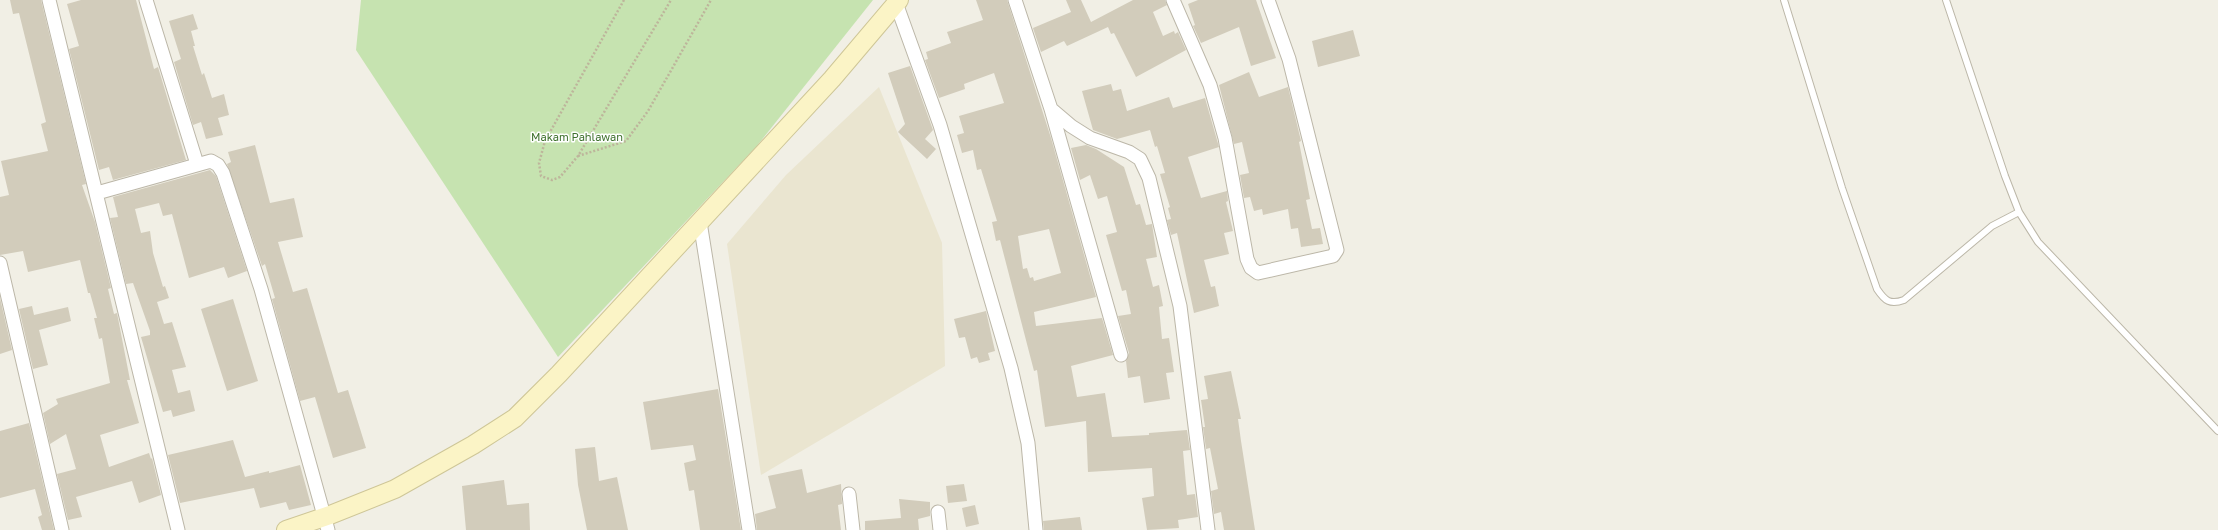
<svg xmlns="http://www.w3.org/2000/svg" width="2218" height="530" viewBox="0 0 2218 530" font-family="'Golos Text',sans-serif">
<style>
.education{fill:#eae5d0}
.green{fill:#c6e3b0}
.building{fill:#d2ccbb;fill-rule:evenodd}
.lines{fill:none;stroke-linecap:round;stroke-linejoin:round}
.lane-casing{stroke:#bcb7a8;stroke-width:8}
.street-casing{stroke:#bcb7a8;stroke-width:15}
.secondary-casing{stroke:#cec697;stroke-width:20}
.path{stroke:#bdb59b;stroke-width:2.5;stroke-dasharray:2 2;stroke-linecap:butt}
.lane{stroke:#fff;stroke-width:6}
.street{stroke:#fff;stroke-width:13}
.secondary{stroke:#fbf4c6;stroke-width:18}
.labels{text-anchor:middle;stroke-width:3;stroke-linejoin:round;paint-order:stroke}
.park-label{font-size:11px;fill:#3e712d;stroke:#fff}
</style>
<rect width="100%" height="100%" fill="#f1efe5"/>
<path class="education" d="M 879,87 L 942,243 L 945,366 L 761,475 L 727,244 L 786,175 Z"/>
<path class="green" d="M 361,0 L 873,0 L 756,147 L 558,357 L 356,50 Z"/>
<path class="building" d="M 10,0 L 41,0 L 86,184 L 82,185 L 95,222 L 111,288 L 108,289 L 114,314 L 117,313 L 130,380 L 127,380 L 139,423 L 100,435 L 109,467 L 149,453 L 151,459 L 152,458 L 161,495 L 139,503 L 132,481 L 76,497 L 82,517 L 68,520 L 57,474 L 76,469 L 66,434 L 50,444 L 43,413 L 58,404 L 56,399 L 110,383 L 102,338 L 99,339 L 94,318 L 97,318 L 90,293 L 88,293 L 80,260 L 28,272 L 23,251 L 0,255 L 0,197 L 9,195 L 1,161 L 48,151 L 41,124 L 46,122 L 19,13 L 13,14 Z
M 81,0 L 136,0 L 154,69 L 158,67 L 186,160 L 113,180 L 109,167 L 99,170 L 69,49 L 79,46 L 67,4 Z
M 976,0 L 1007,0 L 1051,138 L 1096,297 L 1034,312 L 1036,326 L 1102,318 L 1113,355 L 1071,366 L 1077,397 L 1105,393 L 1112,437 L 1149,435 L 1149,433 L 1187,430 L 1190,450 L 1183,451 L 1187,495 L 1195,494 L 1198,517 L 1178,520 L 1179,528 L 1147,530 L 1142,498 L 1154,496 L 1152,468 L 1088,472 L 1086,421 L 1045,427 L 1037,370 L 1034,371 L 1000,240 L 996,241 L 992,222 L 997,221 L 981,169 L 977,170 L 973,150 L 962,153 L 957,135 L 964,133 L 959,116 L 1004,103 L 994,73 L 964,84 L 965,89 L 939,98 L 925,60 L 928,59 L 926,52 L 951,43 L 947,32 L 983,20 ZM 1049,229 L 1061,273 L 1034,281 L 1033,277 L 1030,278 L 1027,268 L 1023,269 L 1018,236 Z
M 1066,0 L 1081,0 L 1091,22 L 1133,0 L 1165,0 L 1167,5 L 1153,12 L 1163,36 L 1174,31 L 1175,34 L 1178,32 L 1186,50 L 1136,77 L 1114,33 L 1111,34 L 1108,27 L 1067,46 L 1064,41 L 1041,52 L 1033,28 L 1071,12 Z
M 1198,0 L 1256,0 L 1276,58 L 1251,66 L 1239,27 L 1201,43 L 1193,26 L 1195,25 L 1188,4 Z
M 193,14 L 198,29 L 191,31 L 195,46 L 193,46 L 202,75 L 204,73 L 212,98 L 224,94 L 229,115 L 218,118 L 223,135 L 206,139 L 201,122 L 193,125 L 174,62 L 181,59 L 169,21 Z
M 1353,30 L 1360,56 L 1318,67 L 1312,41 Z
M 910,66 L 933,130 L 925,139 L 936,149 L 927,159 L 898,132 L 905,124 L 888,73 Z
M 1249,72 L 1259,97 L 1288,87 L 1301,141 L 1299,142 L 1310,199 L 1306,200 L 1312,229 L 1320,228 L 1323,244 L 1301,247 L 1298,228 L 1291,229 L 1288,209 L 1263,215 L 1262,209 L 1254,211 L 1250,197 L 1244,198 L 1240,175 L 1249,173 L 1242,142 L 1234,144 L 1219,85 Z
M 1111,84 L 1113,91 L 1121,89 L 1127,111 L 1169,97 L 1173,108 L 1205,98 L 1219,147 L 1188,157 L 1201,198 L 1227,191 L 1228,201 L 1226,202 L 1233,231 L 1224,233 L 1229,254 L 1204,260 L 1211,287 L 1215,286 L 1219,306 L 1194,313 L 1177,233 L 1171,235 L 1167,220 L 1171,219 L 1168,208 L 1170,207 L 1160,174 L 1165,173 L 1157,146 L 1155,147 L 1150,130 L 1117,139 L 1093,130 L 1082,91 Z
M 255,145 L 270,203 L 294,198 L 303,237 L 278,242 L 293,292 L 307,288 L 338,393 L 348,390 L 366,448 L 333,458 L 315,397 L 300,401 L 272,299 L 275,298 L 265,264 L 262,266 L 227,164 L 231,162 L 228,152 Z
M 1086,145 L 1096,149 L 1124,167 L 1136,205 L 1140,204 L 1146,225 L 1152,224 L 1157,257 L 1146,259 L 1153,287 L 1159,285 L 1163,306 L 1159,307 L 1162,339 L 1169,338 L 1174,372 L 1166,373 L 1170,399 L 1144,403 L 1140,376 L 1128,378 L 1126,361 L 1129,353 L 1118,316 L 1131,314 L 1126,290 L 1122,291 L 1106,235 L 1117,232 L 1107,196 L 1098,199 L 1090,175 L 1080,180 L 1071,148 Z
M 210,170 L 216,176 L 247,271 L 228,278 L 224,267 L 189,278 L 172,214 L 163,216 L 159,203 L 135,209 L 141,233 L 150,231 L 153,253 L 163,287 L 165,286 L 169,298 L 157,302 L 164,324 L 172,322 L 186,367 L 172,370 L 178,393 L 190,390 L 195,411 L 173,417 L 171,410 L 163,412 L 141,337 L 150,335 L 150,331 L 133,283 L 126,284 L 110,218 L 118,217 L 113,197 Z
M 0,298 L 12,350 L 0,354 Z
M 233,299 L 258,381 L 227,391 L 201,309 Z
M 32,306 L 34,315 L 68,307 L 71,321 L 39,330 L 48,365 L 33,369 L 19,309 Z
M 986,311 L 995,351 L 988,353 L 990,360 L 979,363 L 977,357 L 971,359 L 965,337 L 959,338 L 954,319 Z
M 1231,371 L 1241,419 L 1238,419 L 1241,441 L 1255,530 L 1224,530 L 1221,512 L 1214,514 L 1211,491 L 1218,489 L 1210,448 L 1206,449 L 1203,427 L 1205,427 L 1201,400 L 1208,399 L 1204,376 Z
M 718,389 L 741,530 L 700,530 L 694,490 L 689,491 L 684,463 L 696,460 L 693,445 L 651,450 L 643,402 Z
M 29,423 L 54,530 L 42,530 L 38,517 L 42,515 L 35,489 L 0,498 L 0,431 Z
M 233,440 L 245,477 L 269,471 L 269,473 L 300,465 L 311,505 L 289,510 L 286,502 L 260,508 L 254,488 L 180,503 L 168,455 Z
M 595,447 L 599,481 L 617,477 L 628,530 L 587,530 L 578,485 L 575,449 Z
M 802,469 L 807,493 L 841,484 L 842,504 L 838,505 L 841,530 L 757,530 L 755,514 L 776,508 L 768,476 Z
M 504,480 L 507,505 L 529,503 L 530,530 L 466,530 L 462,486 Z
M 964,484 L 967,501 L 948,503 L 946,486 Z
M 899,499 L 930,502 L 930,516 L 918,519 L 919,530 L 865,530 L 865,521 L 901,518 Z
M 975,505 L 979,524 L 966,527 L 962,508 Z
M 1080,517 L 1082,530 L 1044,530 L 1043,521 Z"/>
<g class="lines">
<g class="lane-casing">
<path id="lane" d="M 1784,0 L 1842,188 L 1877,289 C 1885,301 1890,305 1904,300 L 1992,226 L 2019,212
M 1946,0 L 2005,176 L 2019,212 L 2038,242 L 2218,431"/>
</g>
<g class="street-casing">
<path id="street" d="M 49,0 L 178,530
M 146,0 L 197,164
M 1015,0 L 1051,109 L 1071,126 L 1090,138 L 1129,152 L 1140,159 L 1149,178 L 1180,306 L 1208,530
M 1173,0 L 1210,85 L 1225,138 L 1247,259 L 1251,268 L 1258,273 L 1333,256 L 1337,250 L 1289,59 L 1268,0
M 896,3 L 940,125 L 1011,368 L 1028,443 L 1036,530
M 1051,109 L 1121,355
M 97,193 L 211,161 L 218,165 L 223,173 L 261,289 L 328,530
M 700,222 L 749,530
M 0,263 L 62,530
M 849,494 L 853,530
M 938,512 L 940,530"/>
</g>
<g class="secondary-casing">
<path id="secondary" d="M 286,530 L 330,515 L 395,489 L 473,445 L 515,418 L 559,374 L 832,79 L 899,0"/>
</g>
<path class="path" d="M 624,0 L 545,141 L 539,163 L 541,176 L 552,180 L 560,177 L 578,156 L 671,0
M 578,156 L 626,141 L 648,111 L 711,0"/>
<use href="#lane" class="lane"/>
<use href="#street" class="street"/>
<use href="#secondary" class="secondary"/>
</g>
<g class="labels">
<g class="park-label">
<text x="577" y="141">Makam Pahlawan</text>
</g>
</g>
</svg>
